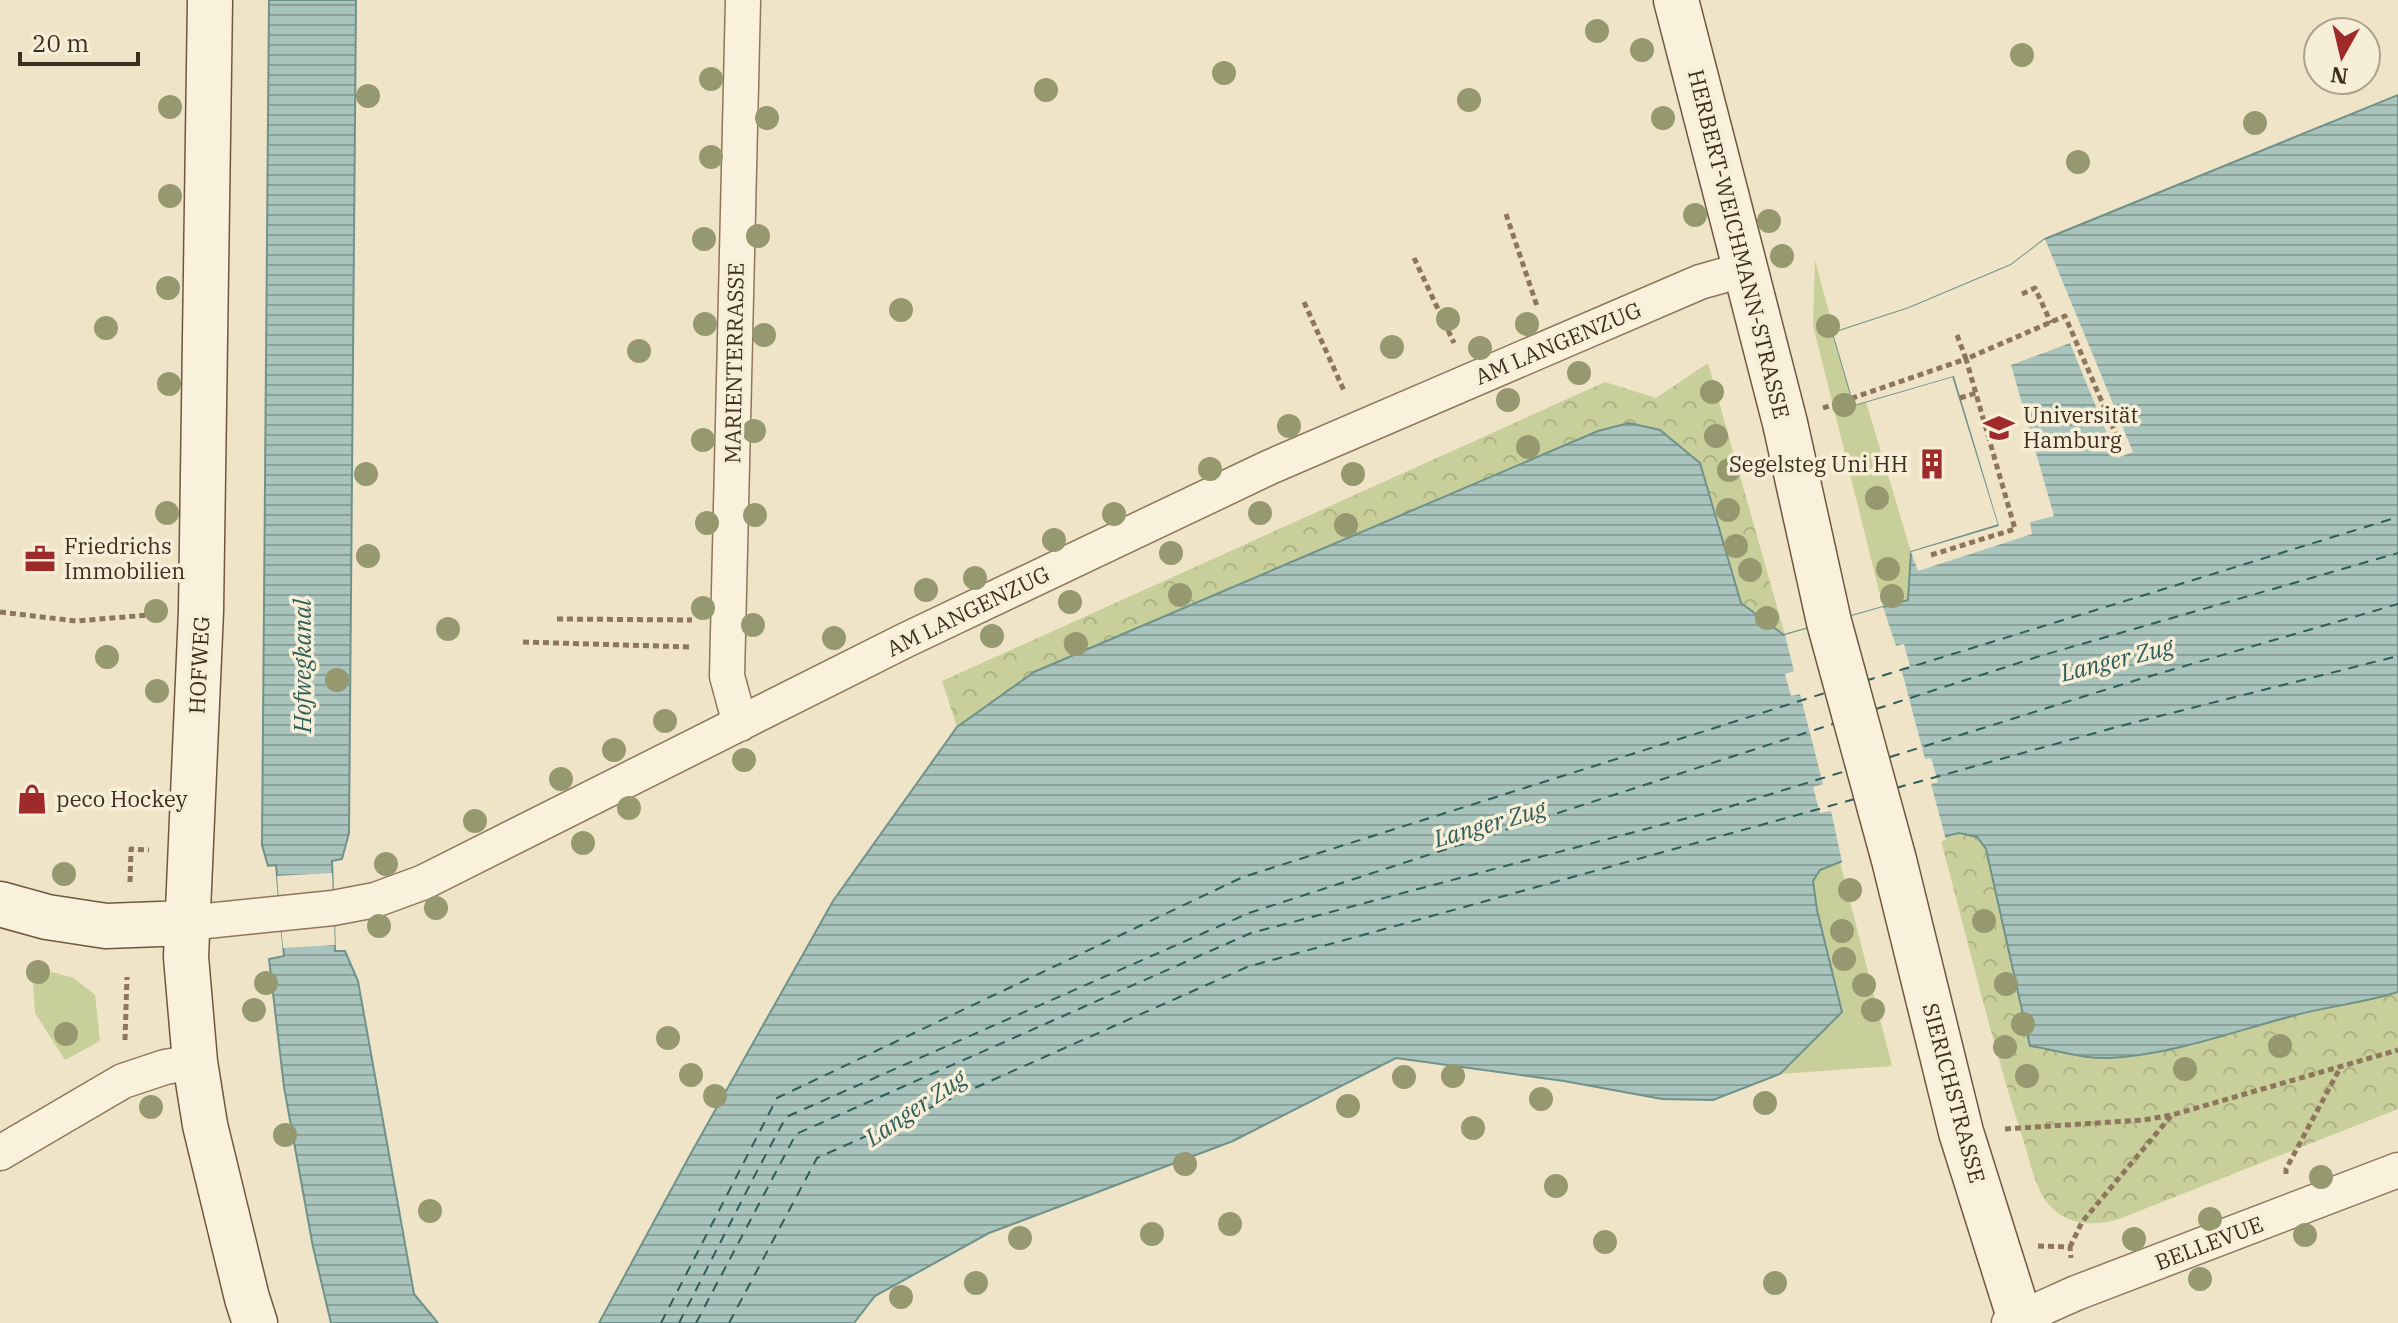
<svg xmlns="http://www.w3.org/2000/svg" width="2398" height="1323" viewBox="0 0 2398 1323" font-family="'IBM Plex Serif',serif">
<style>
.green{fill:#c9cf9b}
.park{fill:url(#park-crowns)}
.water{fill:url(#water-rules);stroke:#6f938a;stroke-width:2}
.pier{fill:#f0e4c8}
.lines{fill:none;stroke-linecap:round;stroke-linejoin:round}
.ferry{stroke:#2f5d5a;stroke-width:2;stroke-dasharray:10 8;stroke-linecap:butt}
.street-casing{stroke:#8d765c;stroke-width:37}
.secondary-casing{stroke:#6f573f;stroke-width:47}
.path{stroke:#8d765c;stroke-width:5;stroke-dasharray:6 4;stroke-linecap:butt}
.street{stroke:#faf1dc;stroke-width:34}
.secondary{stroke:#faf1dc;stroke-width:44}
.tree{fill:#96986f}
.labels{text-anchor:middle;stroke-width:7;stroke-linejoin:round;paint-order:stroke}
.street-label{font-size:22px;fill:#3d2e20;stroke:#f7eed8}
.poi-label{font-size:22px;fill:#3d2e20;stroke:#f7eed8;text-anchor:start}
.water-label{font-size:24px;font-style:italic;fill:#2f5d5a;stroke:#f7eed8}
</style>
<defs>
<pattern id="park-crowns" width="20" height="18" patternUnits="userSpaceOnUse" patternTransform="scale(2)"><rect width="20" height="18" fill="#c9cf9b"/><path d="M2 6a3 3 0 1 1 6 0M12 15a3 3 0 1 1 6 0" fill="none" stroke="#aeb285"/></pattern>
<pattern id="water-rules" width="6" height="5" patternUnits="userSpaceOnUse" patternTransform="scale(2)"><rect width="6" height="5" fill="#a9c4bc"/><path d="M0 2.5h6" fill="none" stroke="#8ba098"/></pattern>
</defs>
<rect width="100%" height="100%" fill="#f0e4c8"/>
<path class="green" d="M 1815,260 L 1854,405 L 1866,402 L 1911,552 L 1908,600 L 1883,607 L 1813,325 Z
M 1840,862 L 1892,1066 L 1780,1074 L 1842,1012 L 1817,910 L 1813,881 L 1820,870 Z
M 52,972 L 74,978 L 95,995 L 100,1041 L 65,1060 L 35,1013 L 33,985 Z"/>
<path class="park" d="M 1708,363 L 1785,635 L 1741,603 L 1700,463 L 1598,431 L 1034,672 L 957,727 L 942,681 L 1605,382 L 1656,398 Z
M 1959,833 L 1977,837 L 1986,849 L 2030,1046 C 2056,1050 2083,1059 2109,1058 C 2174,1054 2234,1031 2296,1015 C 2330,1006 2364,1003 2398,992 L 2398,1109 L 2119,1219 C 2096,1226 2069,1226 2051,1207 C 2035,1191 2030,1160 2023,1139 C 1991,1040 1967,938 1940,837 Z"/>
<path class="water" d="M 269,0 L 356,0 L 349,833 L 342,859 L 332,861 L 335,951 L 345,951 L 358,981 L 414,1294 L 438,1323 L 331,1323 L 313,1247 L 284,1087 L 269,959 L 284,956 L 276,865 L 268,866 L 262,845 Z
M 2398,95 L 2398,992 C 2364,1003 2330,1006 2296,1015 C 2234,1031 2173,1055 2109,1058 C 2083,1059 2056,1050 2030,1046 L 1986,849 L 1977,837 L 1959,833 L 1840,862 L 1820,870 L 1813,881 L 1817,910 L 1842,1012 L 1780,1074 L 1713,1100 L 1662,1099 L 1564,1081 L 1396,1058 L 1233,1141 L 989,1233 L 875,1296 L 854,1323 L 599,1323 L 690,1155 L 833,901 L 957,727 L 1034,672 L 1598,431 L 1629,423 L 1660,430 L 1700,463 L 1741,603 L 1784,635 L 1908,600 L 1911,552 L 1999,525 L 1953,376 L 1854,405 L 1833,333 L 1909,308 L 2011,265 L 2045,239 Z"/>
<path class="pier" d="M 2045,239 L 2133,452 L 2117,458 L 2070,343 L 2011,365 L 2054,516 L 2030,522 L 2032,534 L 1918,571 L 1911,552 L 1999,526 L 1954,376 L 1854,405 L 1833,333 L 1909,308 L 2011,265 Z
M 1883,607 L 1896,646 L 1904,644 L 1910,666 L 1901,668 L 1925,759 L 1931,758 L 1938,782 L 1931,784 L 1946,840 L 1843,866 L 1831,811 L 1820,813 L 1813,787 L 1823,784 L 1800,694 L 1791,696 L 1785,674 L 1794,671 L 1785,635 Z
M 332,873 L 335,945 L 283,948 L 277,876 Z"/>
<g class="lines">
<path class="ferry" d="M 1865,681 L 2398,517
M 1876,709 L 2040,656 L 2398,553
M 1890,757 L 2140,679 L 2398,604
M 1896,788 L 2124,725 L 2398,656
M 661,1323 L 777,1098 L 1243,877 L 1825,693
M 679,1323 L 756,1173 L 786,1117 L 1249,913 L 1836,723
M 696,1323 L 796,1134 L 1251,933 L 1722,809 L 1849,770
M 729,1323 L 817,1158 L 1247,967 L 1855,799"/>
<g class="street-casing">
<path id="street" d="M 740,724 L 727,676 L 743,0
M 187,923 L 333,908 L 375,900 L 424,882 L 906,640 L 1270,467 L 1700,282 L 1746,269
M 0,1153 L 123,1081 L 165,1067 L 195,1062
M 2009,1323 L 2076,1293 L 2398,1170"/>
</g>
<g class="secondary-casing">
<path id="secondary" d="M 210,0 L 201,611 L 186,957 L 195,1062 L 205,1125 L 247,1298 L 255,1323
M 1676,0 L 1785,423 L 1829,622 L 1894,860 L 1961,1132 L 2021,1323
M 0,904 L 47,917 L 106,926 L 187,923"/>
</g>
<path class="path" d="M 1506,214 L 1537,306
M 1414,258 L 1454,343
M 2022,294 L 2035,288 L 2051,323
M 1304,302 L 1345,393
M 1957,335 L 1966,359 L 2065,316 L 2121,446
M 1960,398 L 1976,393
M 1823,408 L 1966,359 L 2015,529 L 1931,555
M 0,612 L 76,621 L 161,614
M 557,619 L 692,620
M 523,642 L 691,647
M 130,882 L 131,849 L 149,850
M 125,1040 L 127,977
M 2005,1129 L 2143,1120 L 2172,1115 L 2398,1050
M 2286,1174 L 2286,1169 L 2339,1070
M 2038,1246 L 2070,1247 L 2071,1258
M 2070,1247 L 2082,1222 L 2171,1116"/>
<use href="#street" class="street"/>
<use href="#secondary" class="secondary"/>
</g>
<g class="tree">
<circle cx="1597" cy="31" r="12"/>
<circle cx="1642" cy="50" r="12"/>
<circle cx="2022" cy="55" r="12"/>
<circle cx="1224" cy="73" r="12"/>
<circle cx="711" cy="79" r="12"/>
<circle cx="1046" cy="90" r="12"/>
<circle cx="368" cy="96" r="12"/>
<circle cx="1469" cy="100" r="12"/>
<circle cx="170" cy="107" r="12"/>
<circle cx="767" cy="118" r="12"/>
<circle cx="1663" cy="118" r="12"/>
<circle cx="2255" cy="123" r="12"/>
<circle cx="711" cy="157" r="12"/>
<circle cx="2078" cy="162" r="12"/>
<circle cx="170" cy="196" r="12"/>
<circle cx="1695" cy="215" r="12"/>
<circle cx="1769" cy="221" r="12"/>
<circle cx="758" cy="236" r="12"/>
<circle cx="704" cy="239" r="12"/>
<circle cx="1782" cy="256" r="12"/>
<circle cx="168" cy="288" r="12"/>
<circle cx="901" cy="310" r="12"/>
<circle cx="1448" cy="319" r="12"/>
<circle cx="705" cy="324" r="12"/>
<circle cx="1527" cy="324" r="12"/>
<circle cx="1828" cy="326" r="12"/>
<circle cx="106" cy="328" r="12"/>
<circle cx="764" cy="335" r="12"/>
<circle cx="1392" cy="347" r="12"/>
<circle cx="1480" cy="348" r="12"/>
<circle cx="639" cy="351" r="12"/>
<circle cx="1579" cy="373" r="12"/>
<circle cx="169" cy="384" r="12"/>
<circle cx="1712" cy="392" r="12"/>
<circle cx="1508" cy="400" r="12"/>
<circle cx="1844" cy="405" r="12"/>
<circle cx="1289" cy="426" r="12"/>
<circle cx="754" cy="431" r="12"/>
<circle cx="1716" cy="436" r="12"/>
<circle cx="703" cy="440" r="12"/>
<circle cx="1528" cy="447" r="12"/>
<circle cx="1210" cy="469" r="12"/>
<circle cx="1729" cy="470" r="12"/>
<circle cx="366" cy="474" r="12"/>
<circle cx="1353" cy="474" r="12"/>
<circle cx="1877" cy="498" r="12"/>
<circle cx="1728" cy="510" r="12"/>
<circle cx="167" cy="513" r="12"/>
<circle cx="1260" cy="513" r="12"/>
<circle cx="1114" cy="514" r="12"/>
<circle cx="755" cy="515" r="12"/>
<circle cx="707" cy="523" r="12"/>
<circle cx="1346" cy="525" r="12"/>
<circle cx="1054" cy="540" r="12"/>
<circle cx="1736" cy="546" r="12"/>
<circle cx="1171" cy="553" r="12"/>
<circle cx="368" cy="556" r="12"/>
<circle cx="1888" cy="569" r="12"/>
<circle cx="1750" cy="570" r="12"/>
<circle cx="975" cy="578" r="12"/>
<circle cx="926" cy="590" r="12"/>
<circle cx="1180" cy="595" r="12"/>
<circle cx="1892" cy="596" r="12"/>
<circle cx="1070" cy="602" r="12"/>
<circle cx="703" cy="608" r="12"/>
<circle cx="156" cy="611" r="12"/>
<circle cx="1767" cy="618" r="12"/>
<circle cx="753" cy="625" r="12"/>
<circle cx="448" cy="629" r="12"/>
<circle cx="992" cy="636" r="12"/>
<circle cx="834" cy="638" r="12"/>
<circle cx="1076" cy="644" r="12"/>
<circle cx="107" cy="657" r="12"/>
<circle cx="337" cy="680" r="12"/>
<circle cx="157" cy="691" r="12"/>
<circle cx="665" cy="721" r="12"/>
<circle cx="614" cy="750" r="12"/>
<circle cx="744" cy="760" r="12"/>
<circle cx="561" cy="779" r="12"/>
<circle cx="629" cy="808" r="12"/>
<circle cx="475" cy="821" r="12"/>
<circle cx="583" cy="843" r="12"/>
<circle cx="386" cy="864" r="12"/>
<circle cx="64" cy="874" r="12"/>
<circle cx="1850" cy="890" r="12"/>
<circle cx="436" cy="908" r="12"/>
<circle cx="1984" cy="921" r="12"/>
<circle cx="379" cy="926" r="12"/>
<circle cx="1842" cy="931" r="12"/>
<circle cx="1844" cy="959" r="12"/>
<circle cx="38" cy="972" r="12"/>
<circle cx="266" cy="983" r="12"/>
<circle cx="2006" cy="984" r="12"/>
<circle cx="1864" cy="985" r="12"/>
<circle cx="254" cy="1010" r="12"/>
<circle cx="1873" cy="1010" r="12"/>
<circle cx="2023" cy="1024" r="12"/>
<circle cx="66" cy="1034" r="12"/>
<circle cx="668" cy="1038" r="12"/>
<circle cx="2280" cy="1046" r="12"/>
<circle cx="2005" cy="1047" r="12"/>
<circle cx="2185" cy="1069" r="12"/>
<circle cx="691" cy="1075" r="12"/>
<circle cx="1453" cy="1076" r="12"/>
<circle cx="2027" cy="1076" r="12"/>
<circle cx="1404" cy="1077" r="12"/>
<circle cx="715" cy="1096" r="12"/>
<circle cx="1541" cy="1099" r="12"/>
<circle cx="1765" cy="1103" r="12"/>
<circle cx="1348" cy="1106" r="12"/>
<circle cx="151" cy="1107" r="12"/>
<circle cx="1473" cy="1128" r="12"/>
<circle cx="285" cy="1135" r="12"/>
<circle cx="1185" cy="1164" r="12"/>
<circle cx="2321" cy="1177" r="12"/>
<circle cx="1556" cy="1186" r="12"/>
<circle cx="430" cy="1211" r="12"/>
<circle cx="2210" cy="1219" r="12"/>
<circle cx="1230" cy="1224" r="12"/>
<circle cx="1152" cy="1234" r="12"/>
<circle cx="2305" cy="1235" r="12"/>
<circle cx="1020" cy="1238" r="12"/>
<circle cx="2134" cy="1239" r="12"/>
<circle cx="1605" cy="1242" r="12"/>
<circle cx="2200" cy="1279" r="12"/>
<circle cx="976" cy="1283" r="12"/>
<circle cx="1775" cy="1283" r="12"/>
<circle cx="901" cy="1297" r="12"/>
</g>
<defs>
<g id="university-bare" transform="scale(2.4)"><path d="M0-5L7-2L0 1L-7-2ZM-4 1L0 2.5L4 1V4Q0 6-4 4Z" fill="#9e2a2b" stroke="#f7eed8" stroke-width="2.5" paint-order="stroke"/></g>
<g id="building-bare" transform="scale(2.4)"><path d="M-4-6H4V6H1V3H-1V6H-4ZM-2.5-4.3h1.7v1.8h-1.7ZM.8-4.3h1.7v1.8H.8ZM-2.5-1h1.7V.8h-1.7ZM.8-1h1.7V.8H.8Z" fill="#9e2a2b" stroke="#f7eed8" stroke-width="2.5" paint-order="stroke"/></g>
<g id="office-bare" transform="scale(2.4)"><path d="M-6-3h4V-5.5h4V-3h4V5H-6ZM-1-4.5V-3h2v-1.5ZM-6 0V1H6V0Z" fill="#9e2a2b" stroke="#f7eed8" stroke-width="2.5" paint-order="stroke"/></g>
<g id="shop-bare" transform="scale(2.4)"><path d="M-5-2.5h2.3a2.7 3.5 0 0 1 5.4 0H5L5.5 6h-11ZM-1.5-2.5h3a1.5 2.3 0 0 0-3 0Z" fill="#9e2a2b" stroke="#f7eed8" stroke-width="2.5" paint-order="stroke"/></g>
</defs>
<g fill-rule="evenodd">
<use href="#university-bare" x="1999" y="428"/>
<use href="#building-bare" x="1932" y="464"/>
<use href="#office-bare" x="40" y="559"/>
<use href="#shop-bare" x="32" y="799"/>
</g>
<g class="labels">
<g class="street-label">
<text transform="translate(1739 244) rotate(76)" y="8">HERBERT-WEICHMANN-STRASSE</text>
<text transform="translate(1558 343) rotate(-23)" y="8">AM LANGENZUG</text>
<text transform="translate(734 363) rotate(-89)" y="8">MARIENTERRASSE</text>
<text transform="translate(968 611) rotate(-26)" y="8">AM LANGENZUG</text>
<text transform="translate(199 665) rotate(-87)" y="8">HOFWEG</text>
<text transform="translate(1954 1093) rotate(75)" y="8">SIERICHSTRASSE</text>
<text transform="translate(2209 1243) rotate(-21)" y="8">BELLEVUE</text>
</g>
<g class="poi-label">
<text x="2023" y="423">Universität<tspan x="2023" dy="25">Hamburg</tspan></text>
<text x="1908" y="472" text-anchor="end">Segelsteg Uni HH</text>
<text x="64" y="554">Friedrichs<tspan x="64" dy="25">Immobilien</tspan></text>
<text x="56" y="807">peco Hockey</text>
</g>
<g class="water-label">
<text transform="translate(2117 660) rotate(-14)" y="8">Langer Zug</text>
<text transform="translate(303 666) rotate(-90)" y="8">Hofwegkanal</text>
<text transform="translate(1490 824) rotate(-16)" y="8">Langer Zug</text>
<text transform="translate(916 1108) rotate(-34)" y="8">Langer Zug</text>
</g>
</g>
<g transform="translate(2342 56) rotate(188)"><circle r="38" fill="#f7eed8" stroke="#ada18e" stroke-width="2"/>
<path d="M0-6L14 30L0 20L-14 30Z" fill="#9e2a2b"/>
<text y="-12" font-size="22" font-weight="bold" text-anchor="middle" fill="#3d2e20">N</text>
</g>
<path d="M20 52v12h118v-12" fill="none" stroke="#3d2e20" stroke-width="4"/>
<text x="32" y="52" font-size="24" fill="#3d2e20" stroke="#f7eed8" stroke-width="6" paint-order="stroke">20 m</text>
</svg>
